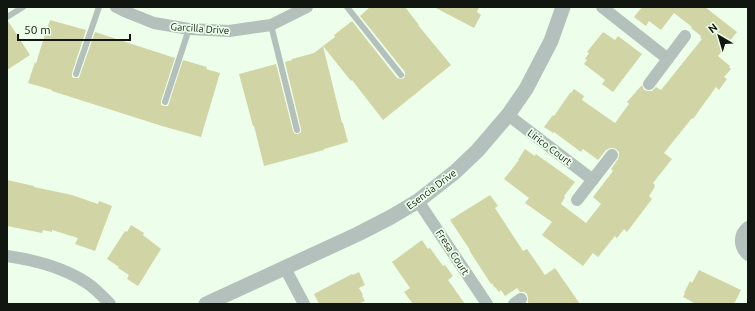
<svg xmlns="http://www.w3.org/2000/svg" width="755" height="311" viewBox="0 0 755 311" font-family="Ubuntu,sans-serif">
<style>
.building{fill:#d1d5a5}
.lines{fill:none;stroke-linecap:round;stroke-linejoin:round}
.service{stroke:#b4c0bc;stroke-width:6}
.minor{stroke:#b4c0bc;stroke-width:12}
.tertiary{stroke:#b4c0bc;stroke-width:15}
.labels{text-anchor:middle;stroke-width:3.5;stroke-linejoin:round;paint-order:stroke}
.street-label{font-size:10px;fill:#111710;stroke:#edffea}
</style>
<rect width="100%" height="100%" fill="#edffea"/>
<path class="building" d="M 370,7 L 405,7 L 419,25 L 418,25 L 451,65 L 383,120 L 352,80 L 351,81 L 323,46 L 335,37 L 334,35 L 352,21 L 397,78 L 401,79 L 404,78 L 405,75 L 405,72 L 360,16 Z
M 434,7 L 479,7 L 477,12 L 481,15 L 474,28 Z
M 642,7 L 705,7 L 737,32 L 718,56 L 730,66 L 729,67 L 731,69 L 724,77 L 727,79 L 719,90 L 716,87 L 693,119 L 692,118 L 664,153 L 672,159 L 653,183 L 655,185 L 654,186 L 655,187 L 649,196 L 652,199 L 627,232 L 624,229 L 617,238 L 615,236 L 598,257 L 593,253 L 583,266 L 542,235 L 552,222 L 525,203 L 529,198 L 504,179 L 519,160 L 518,160 L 525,149 L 535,156 L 536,154 L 575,182 L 564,196 L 565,197 L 561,204 L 586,223 L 601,204 L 593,197 L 613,171 L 611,169 L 618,159 L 619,156 L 619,152 L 616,149 L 613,148 L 610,148 L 606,150 L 598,160 L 583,149 L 581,152 L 554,132 L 553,133 L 544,127 L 553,115 L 554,116 L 570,93 L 571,93 L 574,89 L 584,96 L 582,100 L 615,123 L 629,104 L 627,102 L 642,85 L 644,90 L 648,91 L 652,91 L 656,87 L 661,90 L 702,39 L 700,38 L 701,36 L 691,28 L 692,27 L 674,13 L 661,30 L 649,21 L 646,26 L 634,17 Z
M 50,20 L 86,30 L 72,73 L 72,77 L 75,78 L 79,78 L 80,75 L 95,32 L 175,58 L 161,101 L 161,105 L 164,106 L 168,106 L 169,103 L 183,60 L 207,67 L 206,69 L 220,73 L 201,137 L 162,126 L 52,91 L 52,90 L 28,83 L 35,62 L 36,64 L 40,50 Z
M 7,21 L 8,21 L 30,55 L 7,70 Z
M 603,32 L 615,40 L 618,36 L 642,54 L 613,92 L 602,84 L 605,80 L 584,64 L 587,60 L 585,59 L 589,53 L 587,52 Z
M 323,46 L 342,123 L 343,123 L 348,142 L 324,149 L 324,150 L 264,166 L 254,126 L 253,126 L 239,74 L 276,64 L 293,131 L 295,134 L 298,134 L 301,132 L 301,129 L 285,62 L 292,60 L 292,59 L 314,53 Z
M 7,180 L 34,186 L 34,187 L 72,195 L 98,204 L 99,201 L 112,206 L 95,251 L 75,244 L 78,238 L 52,230 L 52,232 L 43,230 L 42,233 L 7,226 Z
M 490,195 L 498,206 L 495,208 L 523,251 L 527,249 L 545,275 L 555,268 L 580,304 L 529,304 L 528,302 L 528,298 L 527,294 L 524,292 L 520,292 L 517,288 L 505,296 L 501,290 L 499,292 L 495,287 L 494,287 L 492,283 L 491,284 L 469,250 L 470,250 L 450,220 Z
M 131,225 L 144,233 L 143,235 L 161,249 L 138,286 L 127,279 L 129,275 L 118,268 L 119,267 L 107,259 L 125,231 L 127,232 Z
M 422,240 L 428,249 L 430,248 L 443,266 L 445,265 L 453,276 L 448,280 L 465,304 L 413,304 L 404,292 L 410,288 L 392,262 Z
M 699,270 L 741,290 L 734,304 L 696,304 L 683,297 L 685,293 L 684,293 L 690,281 L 692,283 Z
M 359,272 L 365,285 L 359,288 L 363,295 L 362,296 L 365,301 L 358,304 L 319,304 L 314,294 L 352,274 L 353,275 Z"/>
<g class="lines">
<path class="service" d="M 347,7 L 401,75
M 7,17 L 23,7
M 271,25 L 297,130
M 76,74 L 99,7
M 165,102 L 189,29"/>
<path class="minor" d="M 116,7 L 124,11 L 154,23 L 189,29 L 229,31 L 271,25 L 307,7
M 602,7 L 668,59
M 649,84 L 685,36
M 508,115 L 593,180
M 577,200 L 612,155
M 418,201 L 487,304
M 748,227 C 738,235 739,247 748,255
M 7,256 C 35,260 63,267 87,283 C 96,289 103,297 110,304
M 285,268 L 304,304
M 514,304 L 521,299"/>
<path class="tertiary" d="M 206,304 L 358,234 L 391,217 L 418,201 L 455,172 L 478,150 L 508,115 L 526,89 L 551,41 L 563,7"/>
</g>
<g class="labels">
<g class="street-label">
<text transform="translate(200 28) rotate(4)" y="4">Garcilla Drive</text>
<text transform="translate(550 147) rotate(37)" y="4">Lirico Court</text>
<text transform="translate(431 189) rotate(-37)" y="4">Esencia Drive</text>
<text transform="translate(453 252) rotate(57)" y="4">Fresa Court</text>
</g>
</g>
<rect width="755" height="311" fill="none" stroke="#111710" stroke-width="16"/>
<g transform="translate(719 36) rotate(322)" stroke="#edffea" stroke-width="3" paint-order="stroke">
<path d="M0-3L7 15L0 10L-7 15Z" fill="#111710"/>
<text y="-6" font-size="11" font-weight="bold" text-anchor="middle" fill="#111710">N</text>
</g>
<path d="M18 34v6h112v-6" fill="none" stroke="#111710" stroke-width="2"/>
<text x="24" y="34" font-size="12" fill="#111710" stroke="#edffea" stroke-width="3" paint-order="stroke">50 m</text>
</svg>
